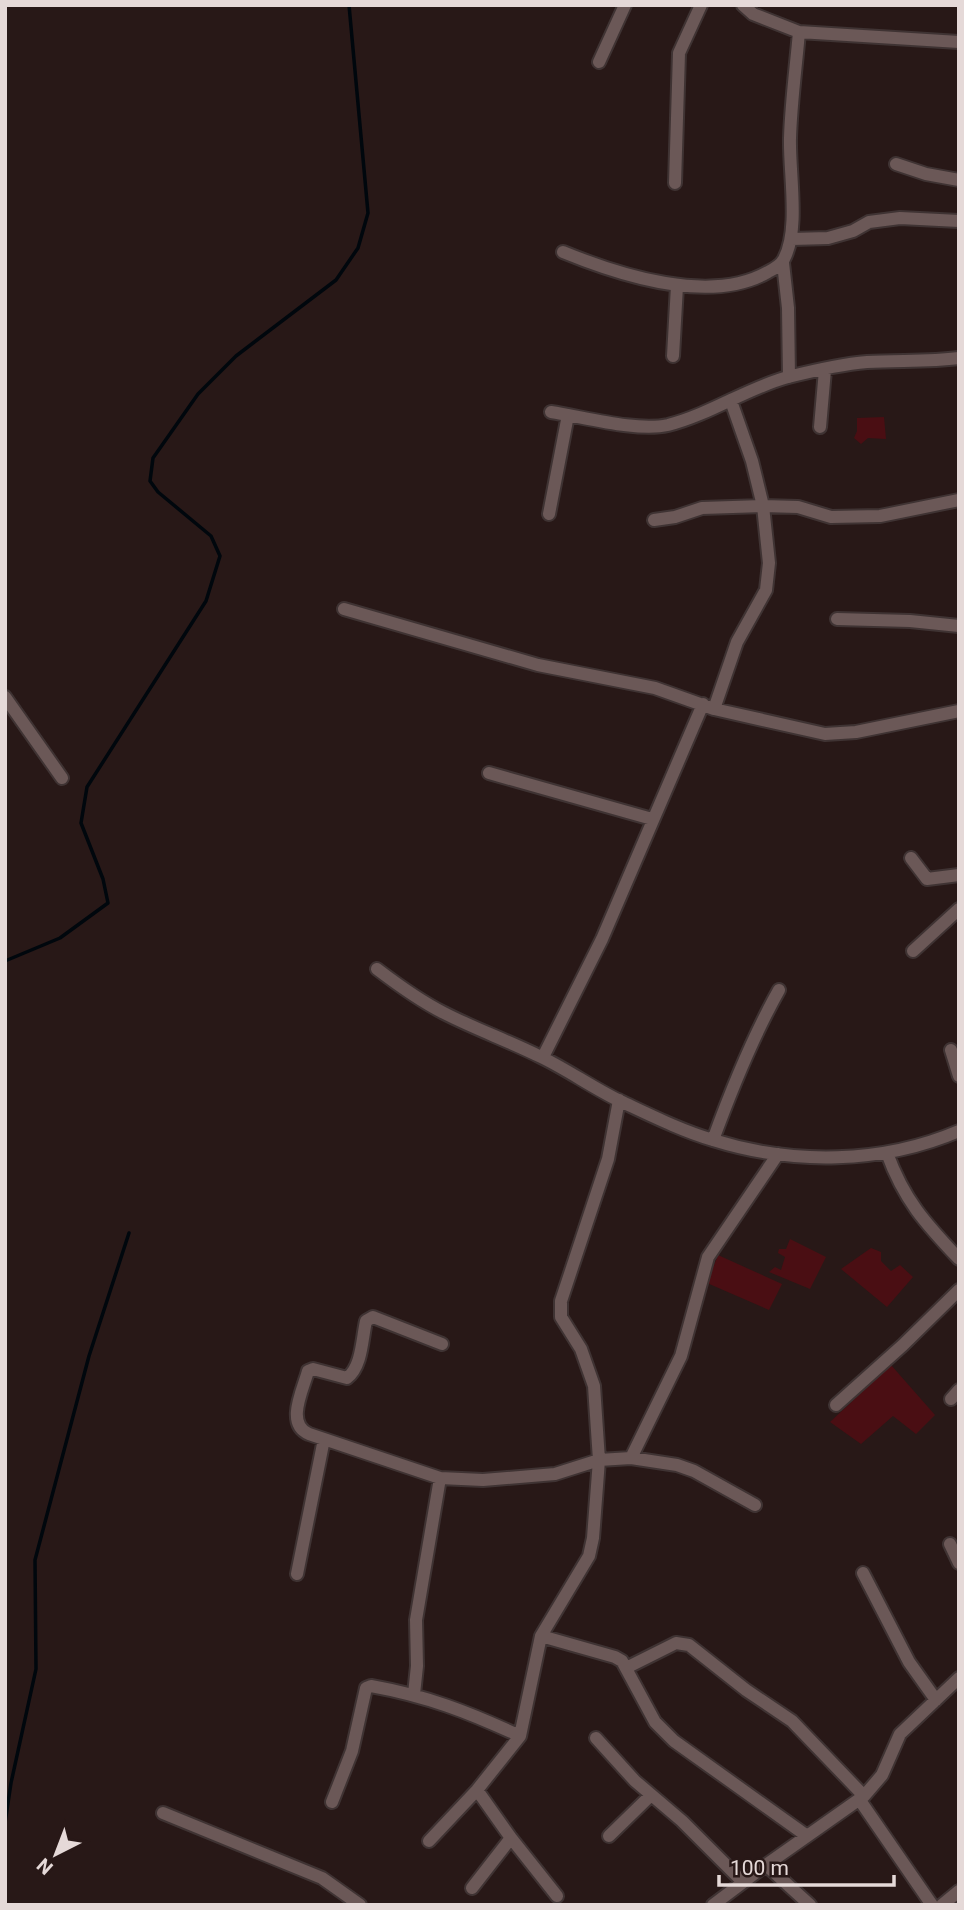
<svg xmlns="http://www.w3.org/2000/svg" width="964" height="1910" viewBox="0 0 964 1910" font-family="Roboto,sans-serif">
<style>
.green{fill:#4a0e13}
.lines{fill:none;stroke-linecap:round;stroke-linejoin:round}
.stream{stroke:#00070d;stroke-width:3.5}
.minor-casing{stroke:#3f3333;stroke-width:16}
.minor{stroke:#6b5857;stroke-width:12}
</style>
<rect width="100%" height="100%" fill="#281817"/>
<path class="green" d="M 884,417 L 886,439 L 868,438 L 861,444 L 854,438 L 857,431 L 857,418 Z
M 790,1239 L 826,1257 L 810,1289 L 769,1272 L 775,1267 L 781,1270 L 785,1257 L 778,1253 L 779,1249 L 786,1249 Z
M 871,1248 L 881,1252 L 881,1261 L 891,1271 L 900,1265 L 913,1277 L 887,1307 L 841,1269 Z
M 718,1255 L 782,1284 L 769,1310 L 707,1283 Z
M 891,1365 L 935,1415 L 916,1434 L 893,1416 L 861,1444 L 830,1422 Z"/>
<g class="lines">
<path class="stream" d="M 5,961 L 60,938 L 108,903 L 103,879 L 81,823 L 87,787 L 206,601 L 220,556 L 211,536 L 158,492 L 150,481 L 153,458 L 198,394 L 236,356 L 336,280 L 358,248 L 368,213 L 349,5
M 5,1823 L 11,1783 L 36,1669 L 35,1560 L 89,1356 L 129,1233"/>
<g class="minor-casing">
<path id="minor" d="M 743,5 L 753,14 L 799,32 L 959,42
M 599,62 L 625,5
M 896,164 L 926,174 L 959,180
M 675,183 L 679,53 L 701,5
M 792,239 L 828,238 L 853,231 L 869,222 L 900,218 L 959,221
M 563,252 C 619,275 711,305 768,272 C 774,269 781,265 784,259 C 800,229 789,173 790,138 C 791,103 796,67 799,32
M 783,263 L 788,308 L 789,377
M 673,356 L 677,286
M 551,412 C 584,417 637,432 668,425 C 711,414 747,388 788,377 C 812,371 843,364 867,362 C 898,360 928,362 959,358
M 820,427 L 825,370
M 549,514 L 568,415
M 654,520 L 675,517 L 702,508 L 763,506 L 798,507 L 831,517 L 880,516 L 959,500
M 344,609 L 538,665 L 655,688 L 714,709 L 825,734 L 856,732 L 959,711
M 837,619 L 910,621 L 959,626
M 5,697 L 62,778
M 714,709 L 737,642 L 766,590 L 769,563 L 763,506 L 752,461 L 731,401
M 489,773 L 652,819
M 911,858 L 927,879 L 959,875
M 913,951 L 959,909
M 377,969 C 398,985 420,1001 444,1013 C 475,1029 509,1041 541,1057 C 568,1070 593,1088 620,1101 C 650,1115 682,1131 713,1140 C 793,1165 882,1164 959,1131
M 951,1050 L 959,1076
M 543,1057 L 602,939 L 703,704
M 713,1140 C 732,1088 752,1038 779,990
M 887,1153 C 904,1200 925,1223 959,1259
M 442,1344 L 373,1317 L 366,1321 C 362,1339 362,1367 347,1378 L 313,1369 L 308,1371 C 303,1390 285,1424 309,1434 L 440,1478 L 483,1480 L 555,1474 L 599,1460 L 631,1458 L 677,1465 L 694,1471 L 755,1505
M 951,1399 L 959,1390
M 836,1405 L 903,1345 L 959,1290
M 631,1458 L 681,1356 L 708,1257 L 778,1154
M 950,1544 L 959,1563
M 863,1573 L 909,1662 L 936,1700
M 297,1574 L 324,1439
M 541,1636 L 615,1657 L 622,1661 L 655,1722 L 674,1741 L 807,1836
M 626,1668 L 676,1643 L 689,1645 L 746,1690 L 792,1721 L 864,1796
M 414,1694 L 417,1666 L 416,1620 L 440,1478
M 596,1738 L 635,1781 L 682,1821 L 743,1882
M 477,1790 L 511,1838 L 557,1896
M 859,1799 L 932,1905
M 332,1802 L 352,1751 L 366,1688 L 371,1686 C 427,1696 468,1712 520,1736
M 163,1813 L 322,1878 L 360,1905
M 609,1836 L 650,1796
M 429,1841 L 477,1790 L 520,1736 L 541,1636 L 589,1556 L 593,1538 L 599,1460 L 594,1386 L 581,1349 L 561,1317 L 561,1301 L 608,1159 L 619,1100
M 766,1865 L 810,1905
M 472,1888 L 511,1838
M 713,1905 L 766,1865 L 864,1796 L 882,1775 L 900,1734 L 959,1678
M 942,1905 L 959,1891"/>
</g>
<use href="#minor" class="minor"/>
</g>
<rect width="964" height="1910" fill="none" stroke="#e5d9d8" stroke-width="14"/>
<g transform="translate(56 1854) rotate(222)" stroke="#281817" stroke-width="5" paint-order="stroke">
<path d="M0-5L12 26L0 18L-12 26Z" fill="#e5d9d8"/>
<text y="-10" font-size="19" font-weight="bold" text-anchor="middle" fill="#e5d9d8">N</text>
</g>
<path d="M719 1875v10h175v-10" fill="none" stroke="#e5d9d8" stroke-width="3.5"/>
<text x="730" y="1875" font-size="21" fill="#e5d9d8" stroke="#281817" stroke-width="5" paint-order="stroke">100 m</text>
</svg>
